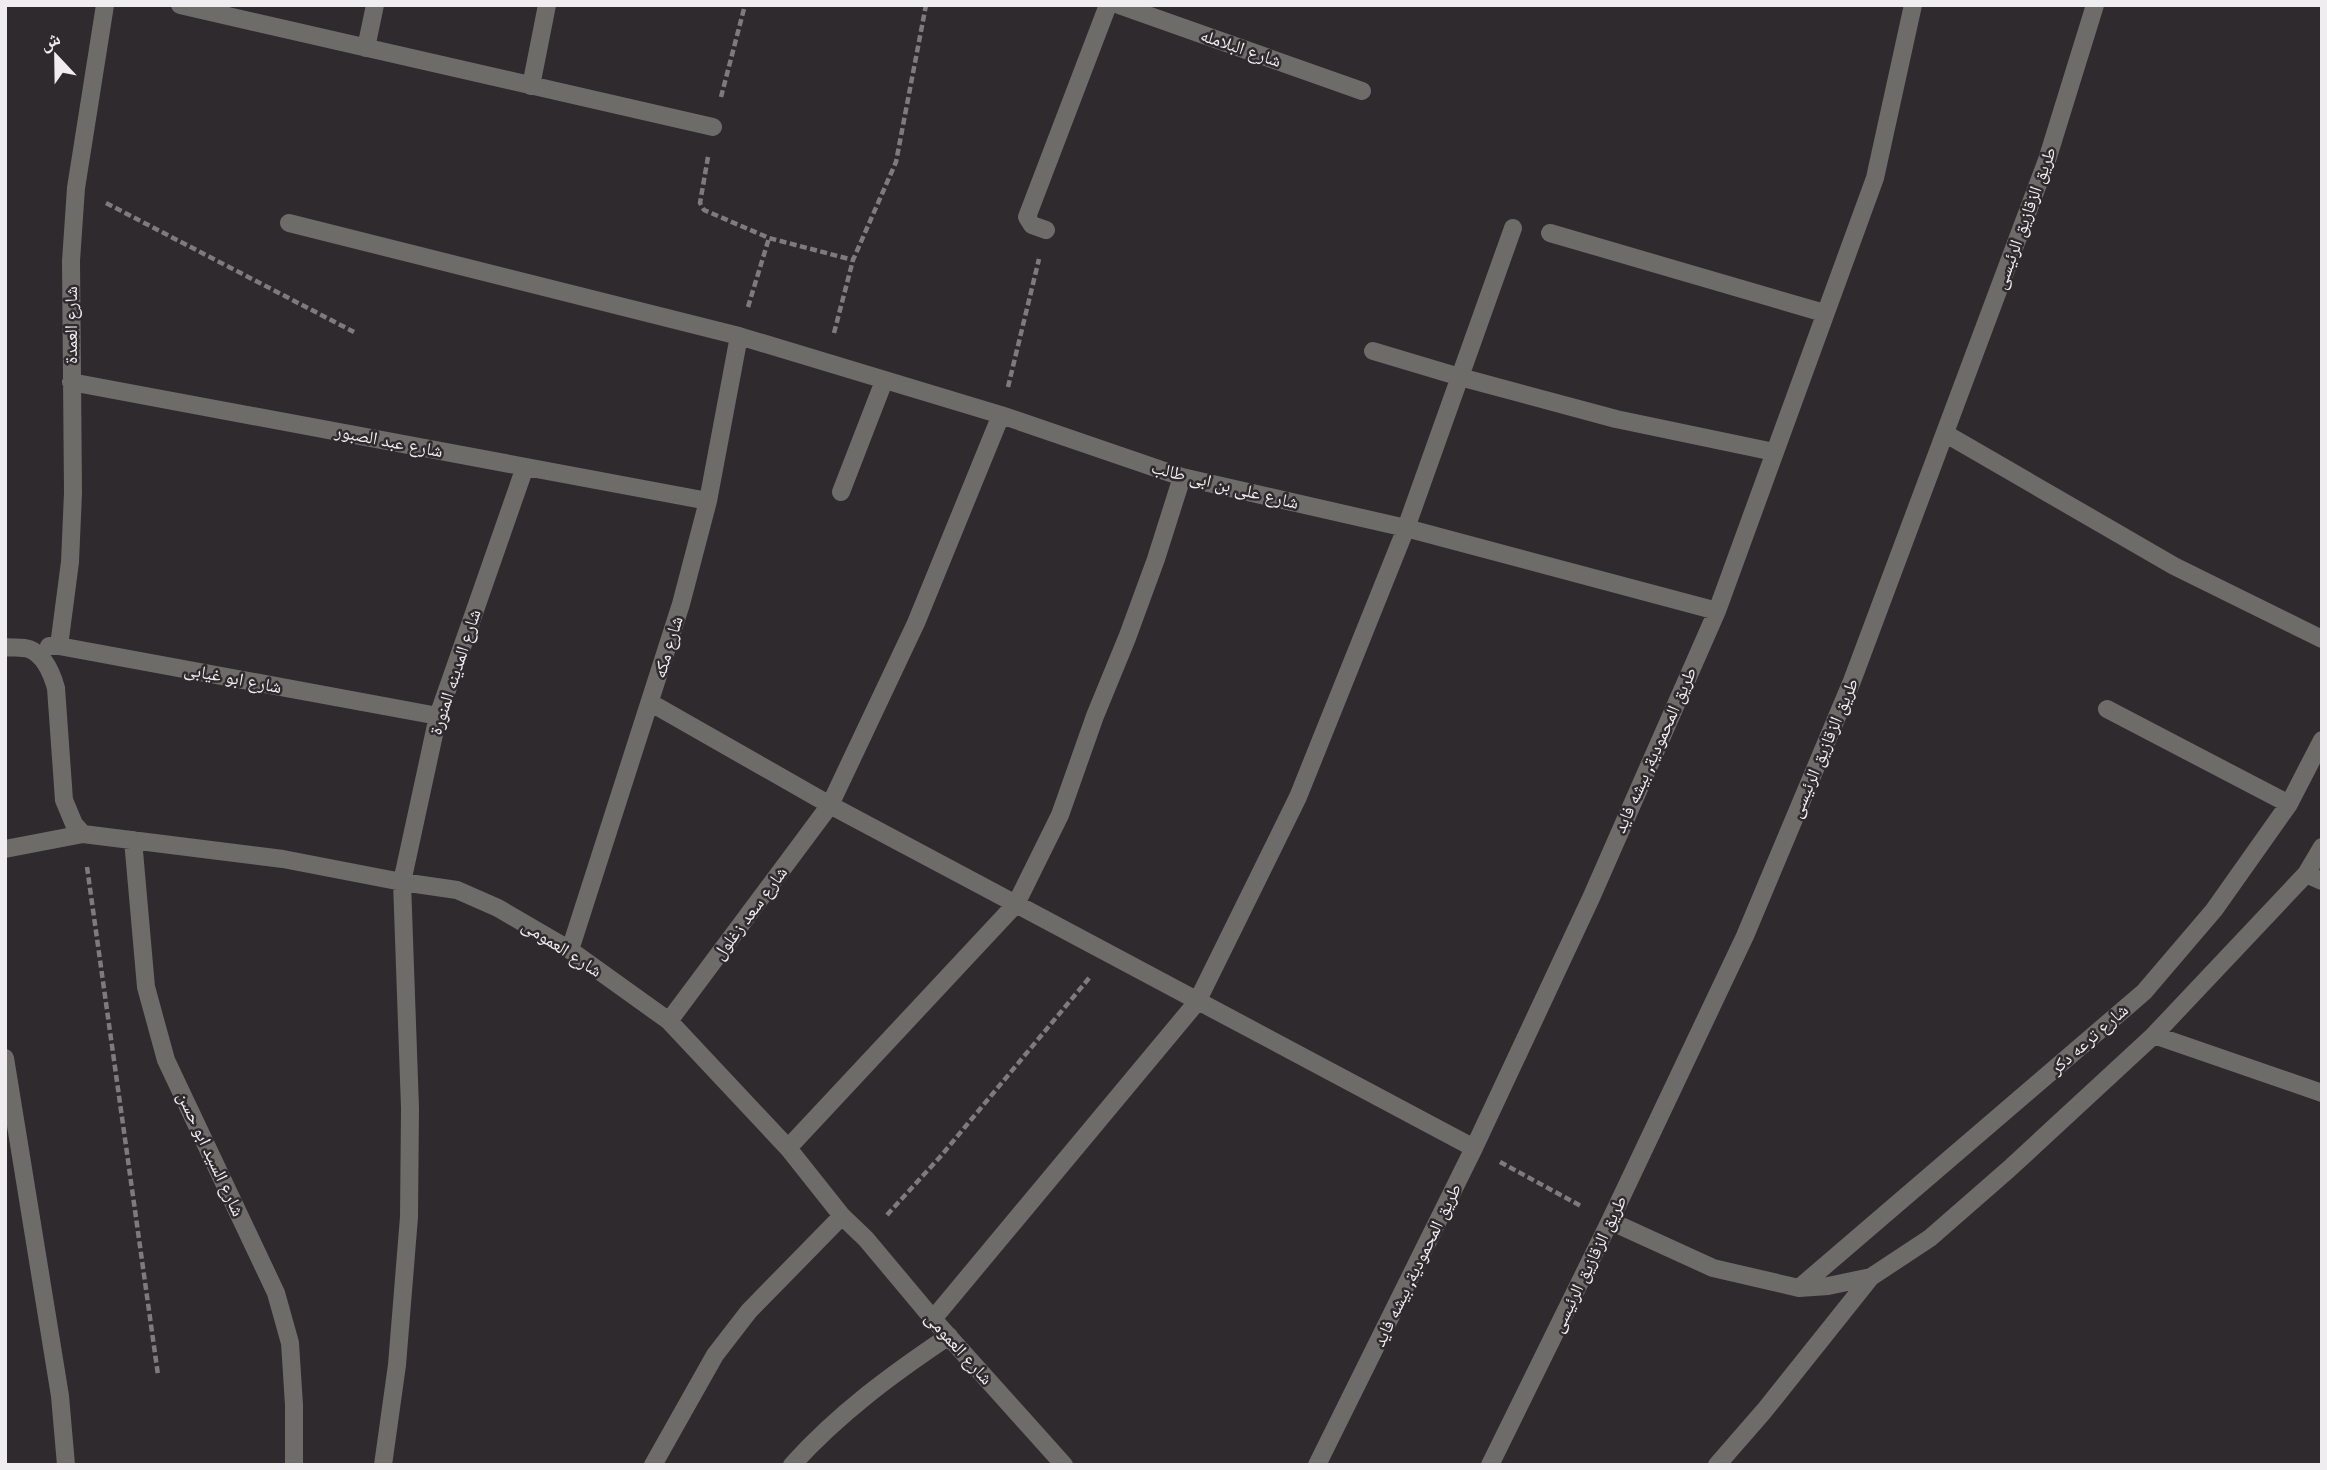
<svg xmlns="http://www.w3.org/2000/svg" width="2327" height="1470" viewBox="0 0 2327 1470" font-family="'Fira Sans','Noto Naskh Arabic',sans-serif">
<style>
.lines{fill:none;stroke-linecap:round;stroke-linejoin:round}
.path{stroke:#7e7b7e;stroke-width:4.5;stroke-dasharray:7 3.5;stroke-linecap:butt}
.minor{stroke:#6d6c69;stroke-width:18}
.labels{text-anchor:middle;stroke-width:5;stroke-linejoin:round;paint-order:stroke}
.street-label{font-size:18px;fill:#efedef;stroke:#2e2a2e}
</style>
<rect width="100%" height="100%" fill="#2e2a2e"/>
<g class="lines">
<path class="path" d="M 721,97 L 745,5
M 708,157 L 700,203 L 704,210 L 769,238 L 853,260
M 106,203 L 354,332
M 748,307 L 769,238
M 834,333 L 853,260 L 896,162 L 926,5
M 1008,387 L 1039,259
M 87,867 L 158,1375
M 1500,1162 L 1581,1206
M 887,1215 L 940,1157 L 1090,977"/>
<path class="minor" d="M 180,5 L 713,127
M 1119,5 L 1362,91
M 366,48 L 375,5
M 531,86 L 547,5
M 289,223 L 739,336 L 1001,415 L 1182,477 L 1406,528 L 1717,611
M 1046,230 L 1032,225 L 1027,217 L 1108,5
M 1550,233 L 1824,313
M 1373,351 L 1460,377 L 1616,419 L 1774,452
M 71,382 L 708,501
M 1946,434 L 2174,566 L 2322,639
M 841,492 L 884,381
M 49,646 L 59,646 L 438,716
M 59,646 L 70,562 L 73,493 L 71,261 L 76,188 L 105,5
M 5,647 C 13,648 23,647 29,649 C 45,655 52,674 56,688 L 64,800 L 74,824 L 83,834 L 283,859 L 402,882 L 457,890 L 498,908 L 570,950 L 669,1021 L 788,1148 L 842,1216 L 866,1239 L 933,1319 L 1064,1465
M 651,703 L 830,805 L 1474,1148
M 2107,709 L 2289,804
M 133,840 L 146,987 L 166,1060 L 276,1293 L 290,1343 L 294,1405 L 294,1465
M 5,849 L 83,834
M 2306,874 L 2322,881
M 570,950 L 681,604 L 708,501 L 739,336
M 669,1021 L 830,805 L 916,623 L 1001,415
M 2154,1035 L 2322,1093
M 5,1058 L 60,1396 L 66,1465
M 788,1148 L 1016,904 L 1060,815 L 1095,716 L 1127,638 L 1156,559 L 1182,477
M 1610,1221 L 1713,1268 L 1799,1288 L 1828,1286 L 1871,1277 L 1930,1238 L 2009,1169 L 2154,1035 L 2306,874 L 2322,847
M 1799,1288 L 2144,992 L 2214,910 L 2289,804 L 2322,740
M 933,1319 L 1197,1002 L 1298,797 L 1406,528 L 1513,228
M 383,1465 L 397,1365 L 409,1217 L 410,1108 L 402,882 L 438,716 L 525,467
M 653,1465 L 715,1355 L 749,1311 L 842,1216
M 792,1465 C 838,1414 892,1374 949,1336
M 1317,1465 L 1474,1148 L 1591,898 L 1717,611 L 1875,178 L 1913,5
M 1490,1465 L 1610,1221 L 1745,936 L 1852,681 L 2047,160 L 2095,5
M 1717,1465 L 1764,1411 L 1871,1277"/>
</g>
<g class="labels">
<g class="street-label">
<text transform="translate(1241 48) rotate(19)" y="6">شارع البلامله</text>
<text transform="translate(2025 218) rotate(-70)" y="6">طريق الزقازيق الرئيسى</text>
<text transform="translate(71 325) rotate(-90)" y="6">شارع العمدة</text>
<text transform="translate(389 441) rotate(11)" y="6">شارع عبد الصبور</text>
<text transform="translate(1225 485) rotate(14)" y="6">شارع على بن ابى طالب</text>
<text transform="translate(668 647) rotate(-73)" y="6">شارع مكه</text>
<text transform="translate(455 672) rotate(-72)" y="6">شارع المدينه المنورة</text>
<text transform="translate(233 678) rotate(11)" y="6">شارع ابو غيابى</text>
<text transform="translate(1824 748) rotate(-67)" y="6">طريق الزقازيق الرئيسى</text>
<text transform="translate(1655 750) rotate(-66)" y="6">طريق المحمودية, بيشه فايد</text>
<text transform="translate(750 913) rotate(-53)" y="6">شارع سعد زغلول</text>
<text transform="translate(562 948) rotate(33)" y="6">شارع العمومى</text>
<text transform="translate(2089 1039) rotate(-41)" y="6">شارع ترعه دكر</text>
<text transform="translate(211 1154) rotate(65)" y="6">شارع السيد ابو حسن</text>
<text transform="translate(1589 1264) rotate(-64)" y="6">طريق الزقازيق الرئيسى</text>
<text transform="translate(1417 1265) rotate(-64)" y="6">طريق المحمودية, بيشه فايد</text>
<text transform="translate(959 1348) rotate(48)" y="6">شارع العمومى</text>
</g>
</g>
<rect width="2327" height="1470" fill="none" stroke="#efedef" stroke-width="14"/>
<g transform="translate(56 56) rotate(338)" stroke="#2e2a2e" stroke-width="5" paint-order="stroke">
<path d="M0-5L12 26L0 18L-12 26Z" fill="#efedef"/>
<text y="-10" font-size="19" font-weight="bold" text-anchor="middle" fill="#efedef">ش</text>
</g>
</svg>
